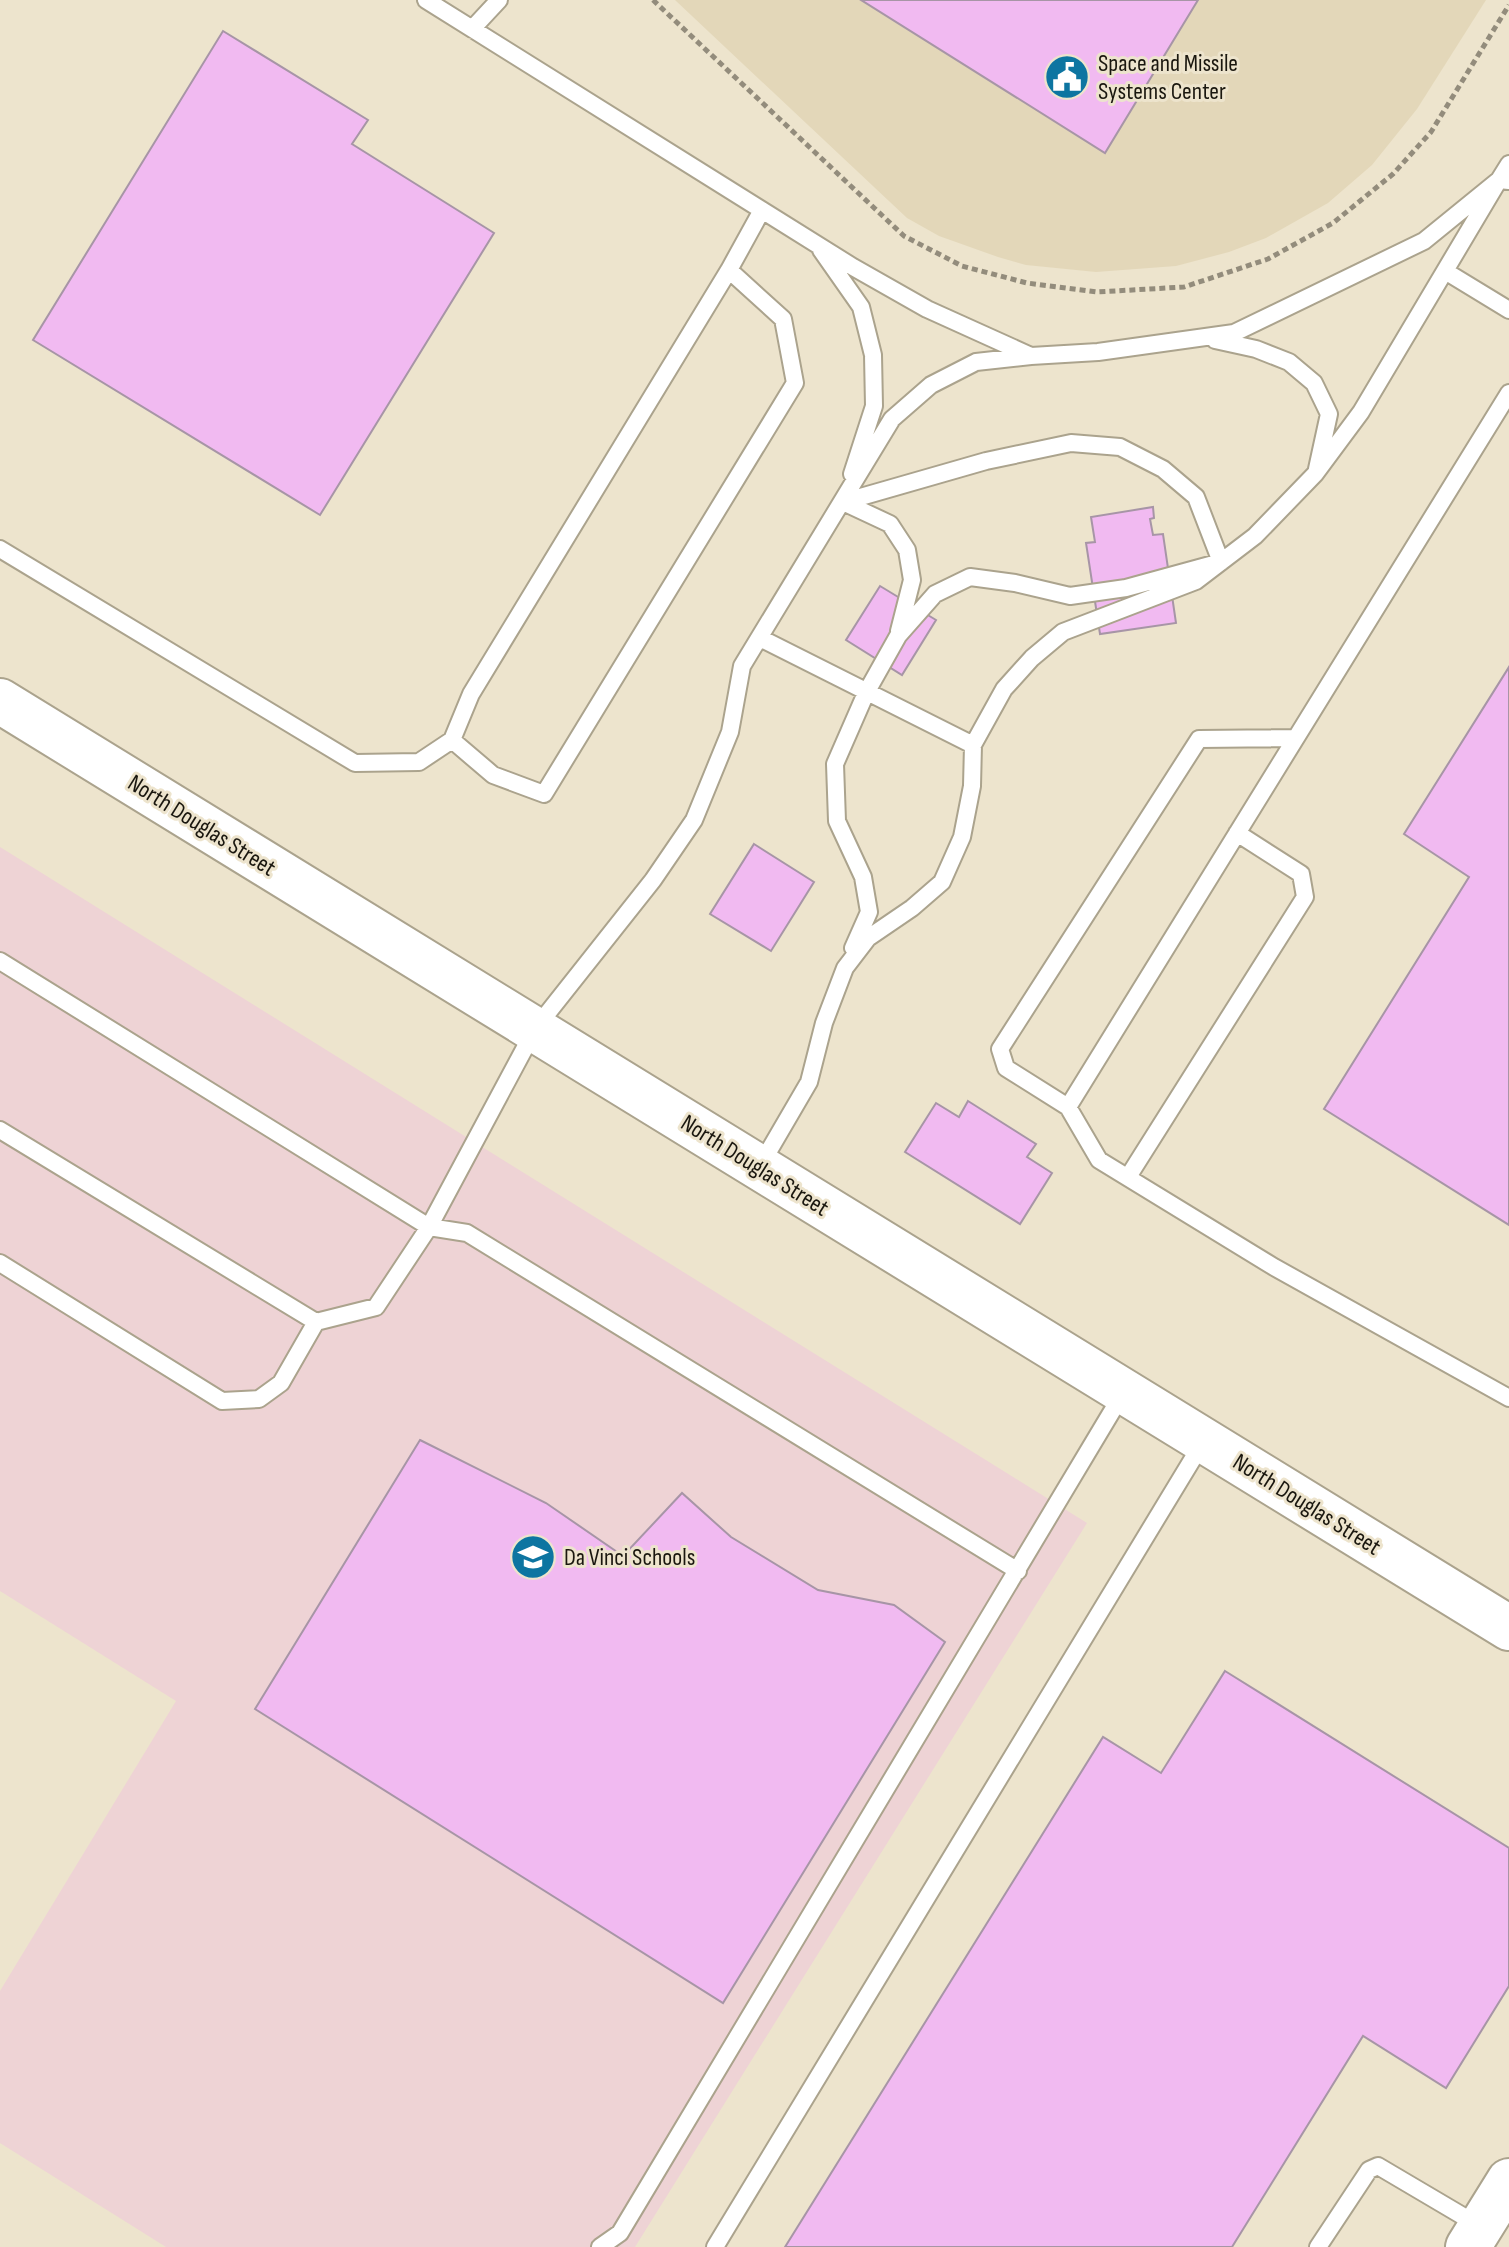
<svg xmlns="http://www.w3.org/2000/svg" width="1509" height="2247" viewBox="0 0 1509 2247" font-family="'Sofia Sans Condensed',sans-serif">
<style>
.built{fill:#e3d7b9}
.education{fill:#eed3d5}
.building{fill:#f1baf1;stroke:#a795a6;stroke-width:2}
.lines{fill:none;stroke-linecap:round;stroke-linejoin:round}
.lane-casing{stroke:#aba38d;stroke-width:20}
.secondary-casing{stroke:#aba38d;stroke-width:48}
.path{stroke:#938c7c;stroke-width:5;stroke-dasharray:6 4;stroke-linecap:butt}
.lane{stroke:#fff;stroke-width:16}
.secondary{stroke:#fff;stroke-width:44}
.labels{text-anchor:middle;stroke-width:6;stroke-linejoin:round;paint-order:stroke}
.poi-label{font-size:24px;fill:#1a170f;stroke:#ede4cd;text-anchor:start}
.street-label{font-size:24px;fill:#1a170f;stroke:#ede4cd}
</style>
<rect width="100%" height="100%" fill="#ede4cd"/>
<path class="built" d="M 675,0 L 1486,0 L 1417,109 L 1372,165 L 1328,203 L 1266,238 L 1229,252 L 1176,266 L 1096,272 L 1026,265 L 998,257 L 939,236 L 907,218 Z"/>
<path class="education" d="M 0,847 L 1087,1523 L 635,2247 L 166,2247 L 0,2143 L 0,1991 L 176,1701 L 0,1591 Z"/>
<path class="building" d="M 861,0 L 1198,0 L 1105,153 Z
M 223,31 L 368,120 L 352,144 L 494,233 L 320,515 L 33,340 Z
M 1153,507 L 1154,518 L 1150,519 L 1153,535 L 1163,534 L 1176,623 L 1100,634 L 1086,543 L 1095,542 L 1091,517 Z
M 880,586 L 936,620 L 902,675 L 846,640 Z
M 1509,667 L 1509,1225 L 1324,1109 L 1469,877 L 1404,834 Z
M 754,844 L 814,882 L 771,951 L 710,914 Z
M 968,1101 L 1036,1144 L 1027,1157 L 1052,1173 L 1020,1224 L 905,1152 L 936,1103 L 959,1117 Z
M 420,1440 L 546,1503 L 623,1556 L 682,1493 L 731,1537 L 818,1590 L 894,1605 L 945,1642 L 723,2003 L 255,1709 Z
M 1225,1671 L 1509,1848 L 1509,1986 L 1446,2088 L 1363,2036 L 1232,2247 L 785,2247 L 1103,1737 L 1161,1773 Z"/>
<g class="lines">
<g class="lane-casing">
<path id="lane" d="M 426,0 L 853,267 L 927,309 L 1031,356 L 1098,352 L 1234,333 L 1424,241 L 1499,180 L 1509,164
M 472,29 L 499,0
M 821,250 L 861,307 L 873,355 L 874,406 L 852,474
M 729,270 L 783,319 L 795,383 L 544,794 L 493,775 L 452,740 L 471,694 L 729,270 L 762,210
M 1445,271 L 1509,310
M 1215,340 L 1256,349 L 1289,362 L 1314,383 L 1329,414 L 1317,469
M 1509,393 L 1068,1107 L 1099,1160 L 1274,1267 L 1509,1398
M 843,502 L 986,461 L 1071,443 L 1120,447 L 1163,469 L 1196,497 L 1221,562 L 1126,588 L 1070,596 L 1015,583 L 970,577 L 935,594 L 898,636 L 866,693 L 835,764 L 837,821 L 863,877 L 869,912 L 853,948
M 843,502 L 890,524 L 907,550 L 912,580 L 899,631
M 0,549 L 355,763 L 419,762 L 452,740
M 760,638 L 973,745
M 0,961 L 429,1227 L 467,1233 L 1018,1571
M 1068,1107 L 1006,1068 L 1000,1049 L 1199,739 L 1295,738
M 0,1130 L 316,1322 L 376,1307 L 429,1227 L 535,1029 L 653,880 L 694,820 L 730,732 L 742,666 L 892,419 L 931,385 L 976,362 L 1031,356
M 760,1166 L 809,1082 L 824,1023 L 845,968 L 868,938 L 912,908 L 942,882 L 962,837 L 972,786 L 973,745 L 1004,689 L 1032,658 L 1063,632 L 1196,581 L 1255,536 L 1315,474 L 1361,412 L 1499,180 L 1509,181
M 1128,1177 L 1305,897 L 1301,874 L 1237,833
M 0,1263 L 222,1401 L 259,1399 L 281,1383 L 316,1322
M 600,2247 L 620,2233 L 1123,1393
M 715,2247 L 1203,1442
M 1318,2247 L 1369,2170 L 1378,2166 L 1478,2225"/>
</g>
<g class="secondary-casing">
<path id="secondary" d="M 0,701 L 1509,1628
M 1468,2247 L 1509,2181"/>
</g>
<path class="path" d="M 653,0 L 904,236 L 962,266 L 1027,283 L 1097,292 L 1184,287 L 1268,259 L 1333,223 L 1393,174 L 1431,132 L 1509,5"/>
<use href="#lane" class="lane"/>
<use href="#secondary" class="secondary"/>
</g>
<defs>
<g id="civic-disc" transform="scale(2.3)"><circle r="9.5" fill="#0d75a1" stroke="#ede4cd"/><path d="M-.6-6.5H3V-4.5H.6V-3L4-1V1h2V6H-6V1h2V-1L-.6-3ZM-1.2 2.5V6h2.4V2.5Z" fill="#fff"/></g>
<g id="school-disc" transform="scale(2.3)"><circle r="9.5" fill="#0d75a1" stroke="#ede4cd"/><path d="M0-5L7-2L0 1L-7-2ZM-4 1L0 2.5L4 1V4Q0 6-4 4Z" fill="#fff"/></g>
</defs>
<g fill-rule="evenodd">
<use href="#civic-disc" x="1067" y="77"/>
<use href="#school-disc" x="533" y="1557"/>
</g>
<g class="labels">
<g class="poi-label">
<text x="1098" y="71">Space and Missile<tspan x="1098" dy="28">Systems Center</tspan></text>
<text x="564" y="1565">Da Vinci Schools</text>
</g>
<g class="street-label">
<text transform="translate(202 825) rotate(32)" y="8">North Douglas Street</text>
<text transform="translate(755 1165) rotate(32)" y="8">North Douglas Street</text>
<text transform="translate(1307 1504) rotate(32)" y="8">North Douglas Street</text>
</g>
</g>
</svg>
